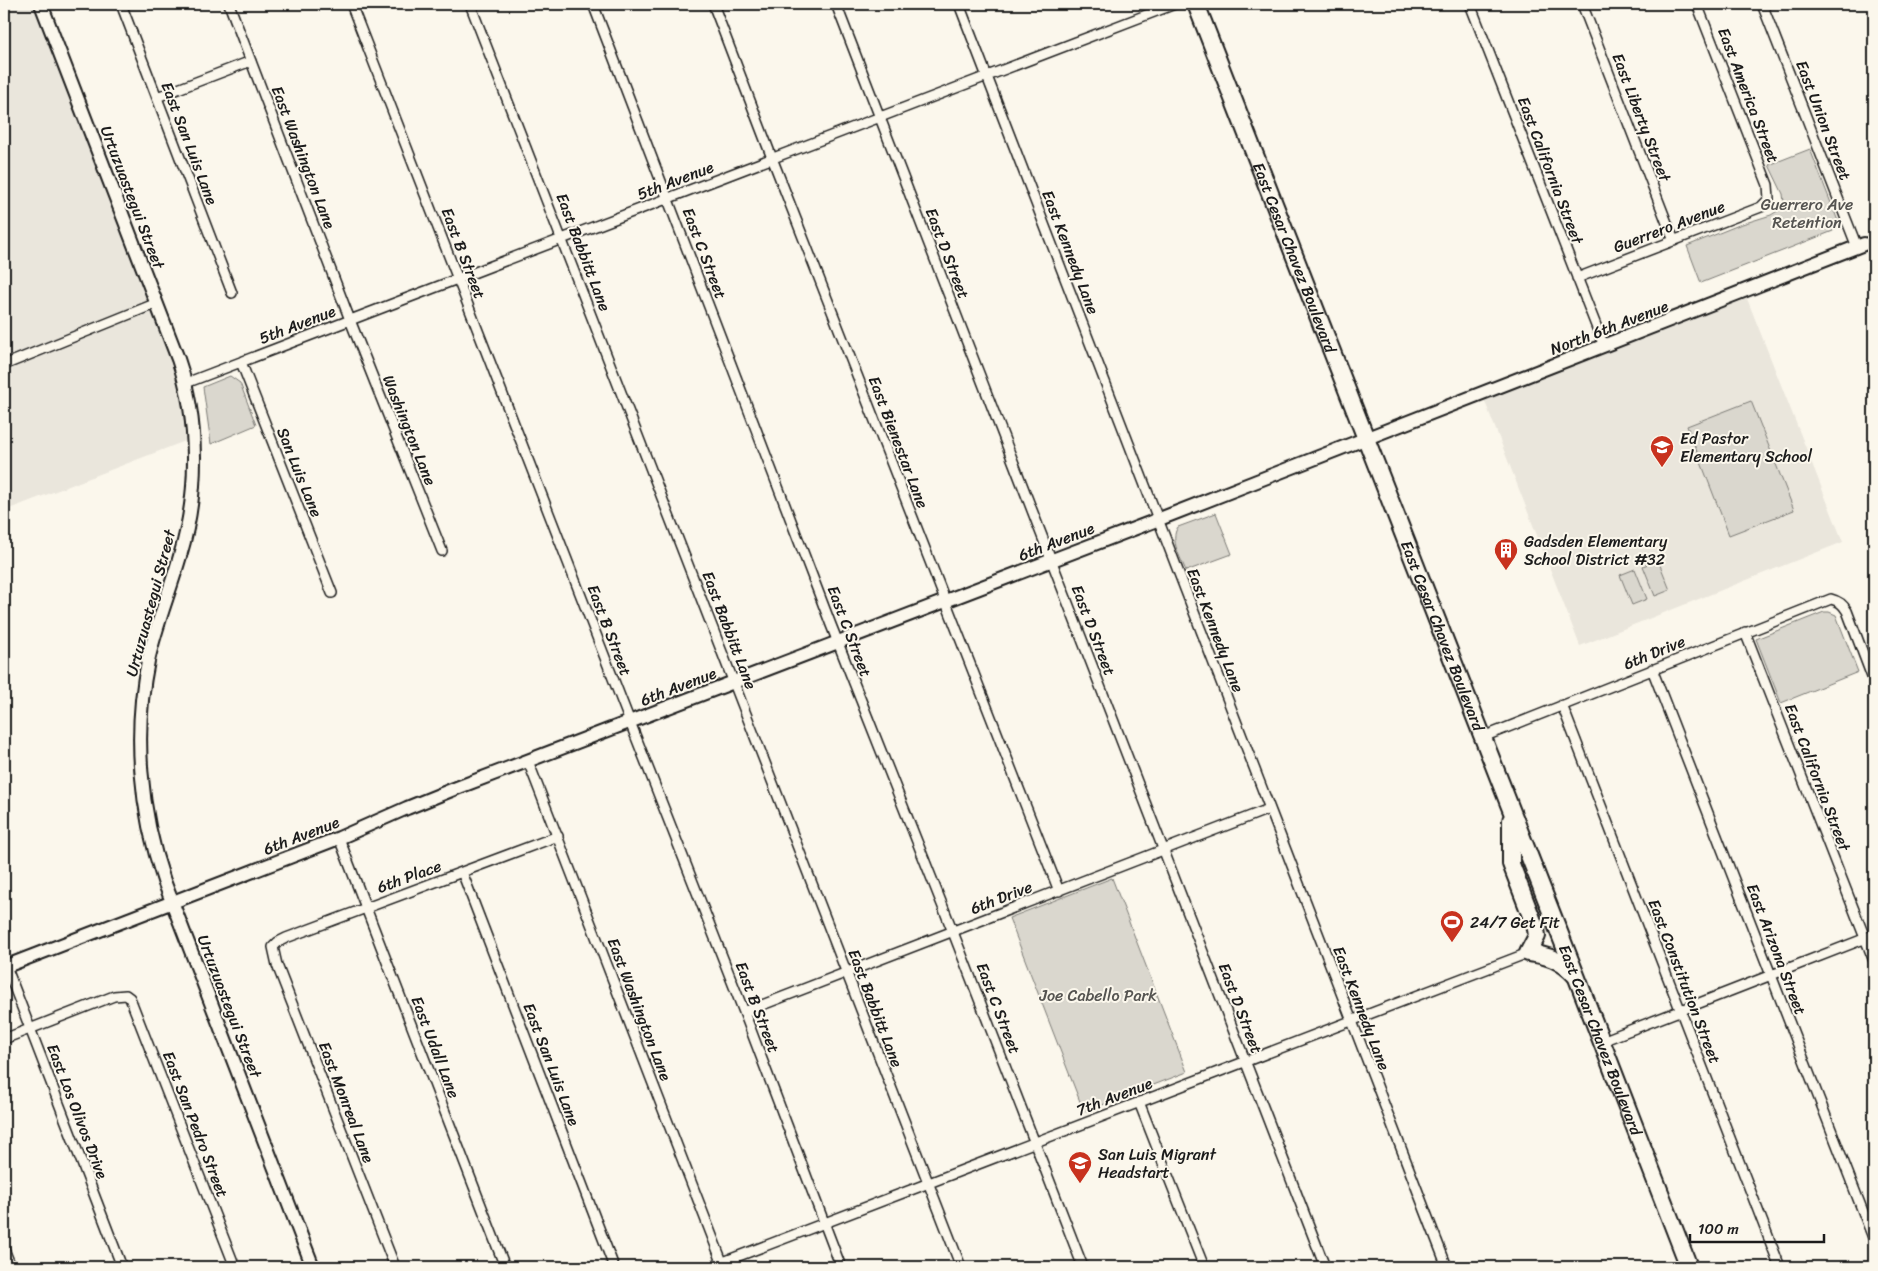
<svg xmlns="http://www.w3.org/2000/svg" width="1878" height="1271" viewBox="0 0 1878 1271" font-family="Sriracha,sans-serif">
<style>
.built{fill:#eae6dc}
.green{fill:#dad7ce;stroke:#7b7a75}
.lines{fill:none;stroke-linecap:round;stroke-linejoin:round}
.street-casing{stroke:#1c1c1c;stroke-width:12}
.secondary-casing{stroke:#1c1c1c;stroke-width:16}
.highway-casing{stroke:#1c1c1c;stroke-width:20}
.street{stroke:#fbf7ec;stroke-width:9}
.secondary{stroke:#fbf7ec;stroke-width:12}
.highway{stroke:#fbf7ec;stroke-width:16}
.labels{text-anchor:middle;stroke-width:4;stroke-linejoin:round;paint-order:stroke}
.street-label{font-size:16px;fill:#1c1c1c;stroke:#fbf7ec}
.park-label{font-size:16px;fill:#555451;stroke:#fbf7ec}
.poi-label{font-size:16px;fill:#1c1c1c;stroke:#fbf7ec;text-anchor:start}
</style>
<rect width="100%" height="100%" fill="#fbf7ec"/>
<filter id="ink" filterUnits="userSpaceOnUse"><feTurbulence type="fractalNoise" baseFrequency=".02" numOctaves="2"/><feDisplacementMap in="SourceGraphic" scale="10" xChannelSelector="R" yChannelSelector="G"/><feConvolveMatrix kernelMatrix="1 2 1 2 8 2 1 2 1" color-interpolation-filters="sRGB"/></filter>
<g filter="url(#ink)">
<path class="built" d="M 4,4 L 41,4 L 178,359 L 193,438 L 4,511 Z
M 1744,291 L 1843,542 L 1580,646 L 1482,394 Z"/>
<path class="green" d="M 1810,149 L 1838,221 L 1833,231 L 1701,283 L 1687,246 L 1739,225 L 1771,215 L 1779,210 L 1784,202 L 1783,194 L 1769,165 Z
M 230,376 L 240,383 L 256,425 L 211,444 L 203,387 Z
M 1751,401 L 1794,510 L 1729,535 L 1687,426 Z
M 1216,513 L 1232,554 L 1186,571 C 1181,558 1169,540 1178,527 Z
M 1658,560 L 1670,590 L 1655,596 L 1643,566 Z
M 1635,569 L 1647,599 L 1632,605 L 1620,575 Z
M 1824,612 L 1829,612 L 1836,615 L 1858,672 L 1781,703 L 1756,639 Z
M 1112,878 L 1187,1072 L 1084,1112 L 1009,918 Z"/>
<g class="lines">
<g class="street-casing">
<path id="street" d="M 121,4 L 232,293
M 229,4 L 350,320 L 442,551
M 351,4 L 630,722 L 744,1012 L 841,1267
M 470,4 L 961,1267
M 593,4 L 831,625 L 953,932 L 1083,1267
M 713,4 L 772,158 L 1059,891
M 836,4 L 1325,1267
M 959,4 L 1447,1267
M 1470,4 L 1604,346
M 1582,4 L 1674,241
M 1762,4 L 1857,247
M 157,97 L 251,61
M 1577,278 L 1761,207 L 1769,199 L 1768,185 L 1697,4
M 241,362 L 332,593
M 4,365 L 157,303
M 186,383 L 1175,4
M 1745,632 L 1874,961
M 1652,669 L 1874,1240
M 1562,705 L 1780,1267
M 1483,737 L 1831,599 C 1839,601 1843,604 1847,611 L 1874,682
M 528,761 L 724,1267
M 339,838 L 505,1267
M 462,872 L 614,1267
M 6,966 L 122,1267
M 744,1012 L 1269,809
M 4,1039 L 114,996 L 126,995 L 130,998 L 235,1267
M 1602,1041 L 1874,935
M 1139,1102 L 1204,1267
M 4,1249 L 11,1267
M 395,1267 L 277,965 L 273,947 L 278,942 L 286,938 L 558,836
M 710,1267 L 1528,953"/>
</g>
<g class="secondary-casing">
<path id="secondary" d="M 41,4 L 178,359 C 199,420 199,493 180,556 C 170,591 156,625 148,661 C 133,733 140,811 164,881 L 313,1267
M 4,967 L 339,838 L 407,808 L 454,789 L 1157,520 L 1864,244"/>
</g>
<g class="highway-casing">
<g id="highway">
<path id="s1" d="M 1196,4 L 1577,978 L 1689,1267"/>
<path d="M 1511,820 L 1511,864 L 1536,929 L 1537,936 L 1528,953 C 1548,955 1562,961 1575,975"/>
</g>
</g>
<use href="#street" class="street"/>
<use href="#secondary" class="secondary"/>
<use href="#highway" class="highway"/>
</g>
</g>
<defs>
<g id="school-pin" transform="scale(1.25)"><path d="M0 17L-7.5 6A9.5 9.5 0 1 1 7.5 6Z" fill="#c8321e" stroke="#fbf7ec"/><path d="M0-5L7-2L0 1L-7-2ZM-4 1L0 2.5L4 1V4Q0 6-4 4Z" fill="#fff"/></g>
<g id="building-pin" transform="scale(1.25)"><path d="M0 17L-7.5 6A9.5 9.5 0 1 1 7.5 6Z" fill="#c8321e" stroke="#fbf7ec"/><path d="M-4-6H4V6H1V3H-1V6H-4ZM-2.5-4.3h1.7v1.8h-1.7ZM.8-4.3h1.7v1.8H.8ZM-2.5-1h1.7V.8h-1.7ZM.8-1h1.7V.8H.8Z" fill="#fff"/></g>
<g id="stadium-pin" transform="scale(1.25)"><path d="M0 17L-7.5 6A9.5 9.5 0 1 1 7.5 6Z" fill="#c8321e" stroke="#fbf7ec"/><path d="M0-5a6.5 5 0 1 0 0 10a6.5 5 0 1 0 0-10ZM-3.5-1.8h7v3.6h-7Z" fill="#fff"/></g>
</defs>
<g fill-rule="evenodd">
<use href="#school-pin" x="1662" y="447"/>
<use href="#building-pin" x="1506" y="550"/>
<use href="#stadium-pin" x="1452" y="922"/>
<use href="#school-pin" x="1080" y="1163"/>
</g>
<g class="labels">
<g class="street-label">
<text transform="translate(1749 95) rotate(69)" y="6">East America Street</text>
<text transform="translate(1642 117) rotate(69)" y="6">East Liberty Street</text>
<text transform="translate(1824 120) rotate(69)" y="6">East Union Street</text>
<text transform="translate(190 143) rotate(69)" y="6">East San Luis Lane</text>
<text transform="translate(304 157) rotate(69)" y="6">East Washington Lane</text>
<text transform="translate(1551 170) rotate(69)" y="6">East California Street</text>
<text transform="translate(675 180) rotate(-21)" y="6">5th Avenue</text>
<text transform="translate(133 197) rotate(69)" y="6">Urtuzuastegui Street</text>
<text transform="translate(1669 226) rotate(-21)" y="6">Guerrero Avenue</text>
<text transform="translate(584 252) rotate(69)" y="6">East Babbitt Lane</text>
<text transform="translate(1071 252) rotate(69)" y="6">East Kennedy Lane</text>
<text transform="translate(464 253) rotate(69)" y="6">East B Street</text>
<text transform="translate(705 253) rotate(69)" y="6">East C Street</text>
<text transform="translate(948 253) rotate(69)" y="6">East D Street</text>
<text dy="6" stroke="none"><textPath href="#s1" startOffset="272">East Cesar Chavez Boulevard</textPath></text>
<text transform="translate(297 324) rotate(-21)" y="6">5th Avenue</text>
<text transform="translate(1609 327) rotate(-21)" y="6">North 6th Avenue</text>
<text transform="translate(410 430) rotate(68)" y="6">Washington Lane</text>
<text transform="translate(899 442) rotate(69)" y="6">East Bienestar Lane</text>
<text transform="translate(300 472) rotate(68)" y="6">San Luis Lane</text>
<text transform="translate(1056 541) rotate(-21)" y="6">6th Avenue</text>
<text transform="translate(150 603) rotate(-75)" y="6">Urtuzuastegui Street</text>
<text transform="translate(610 630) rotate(69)" y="6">East B Street</text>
<text transform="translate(730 630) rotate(69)" y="6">East Babbitt Lane</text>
<text transform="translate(1094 630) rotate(69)" y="6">East D Street</text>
<text transform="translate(1216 630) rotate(69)" y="6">East Kennedy Lane</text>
<text transform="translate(850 631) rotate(69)" y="6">East C Street</text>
<text dy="6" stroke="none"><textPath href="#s1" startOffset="678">East Cesar Chavez Boulevard</textPath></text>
<text transform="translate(1654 652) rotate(-22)" y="6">6th Drive</text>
<text transform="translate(678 686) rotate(-21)" y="6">6th Avenue</text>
<text transform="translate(1818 777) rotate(69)" y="6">East California Street</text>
<text transform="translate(301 835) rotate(-21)" y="6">6th Avenue</text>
<text transform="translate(409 876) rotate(-20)" y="6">6th Place</text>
<text transform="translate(1001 897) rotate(-21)" y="6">6th Drive</text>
<text transform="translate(1777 949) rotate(69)" y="6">East Arizona Street</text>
<text transform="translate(1685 981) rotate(69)" y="6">East Constitution Street</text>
<text transform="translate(230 1006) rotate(69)" y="6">Urtuzuastegui Street</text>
<text transform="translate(758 1007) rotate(69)" y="6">East B Street</text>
<text transform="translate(876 1008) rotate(69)" y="6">East Babbitt Lane</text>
<text transform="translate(999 1008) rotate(69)" y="6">East C Street</text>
<text transform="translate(1241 1008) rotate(69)" y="6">East D Street</text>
<text transform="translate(1362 1008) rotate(69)" y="6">East Kennedy Lane</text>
<text transform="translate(640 1009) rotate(69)" y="6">East Washington Lane</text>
<text dy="6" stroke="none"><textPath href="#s1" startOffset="1112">East Cesar Chavez Boulevard</textPath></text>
<text transform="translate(436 1047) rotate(69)" y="6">East Udall Lane</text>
<text transform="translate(552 1064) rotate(69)" y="6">East San Luis Lane</text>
<text transform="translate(1114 1096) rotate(-21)" y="6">7th Avenue</text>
<text transform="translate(347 1102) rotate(69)" y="6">East Monreal Lane</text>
<text transform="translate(78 1111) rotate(69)" y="6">East Los Olivos Drive</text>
<text transform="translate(196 1124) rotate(69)" y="6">East San Pedro Street</text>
</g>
<g class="park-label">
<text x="1807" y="210">Guerrero Ave<tspan x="1807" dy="18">Retention</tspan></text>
<text x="1098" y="1001">Joe Cabello Park</text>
</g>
<g class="poi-label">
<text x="1680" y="444">Ed Pastor<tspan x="1680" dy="18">Elementary School</tspan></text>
<text x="1524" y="547">Gadsden Elementary<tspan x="1524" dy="18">School District #32</tspan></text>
<text x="1470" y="928">24/7 Get Fit</text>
<text x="1098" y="1160">San Luis Migrant<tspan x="1098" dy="18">Headstart</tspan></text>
</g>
</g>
<rect width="1878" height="1271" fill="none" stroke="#fbf7ec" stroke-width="20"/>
<rect x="10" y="10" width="1858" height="1251" fill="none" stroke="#1c1c1c" stroke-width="2" filter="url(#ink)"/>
<path d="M1690 1234v8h134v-8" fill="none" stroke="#1c1c1c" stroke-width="2.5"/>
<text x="1698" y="1234" font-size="15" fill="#1c1c1c" stroke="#fbf7ec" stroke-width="4" paint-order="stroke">100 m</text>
</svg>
